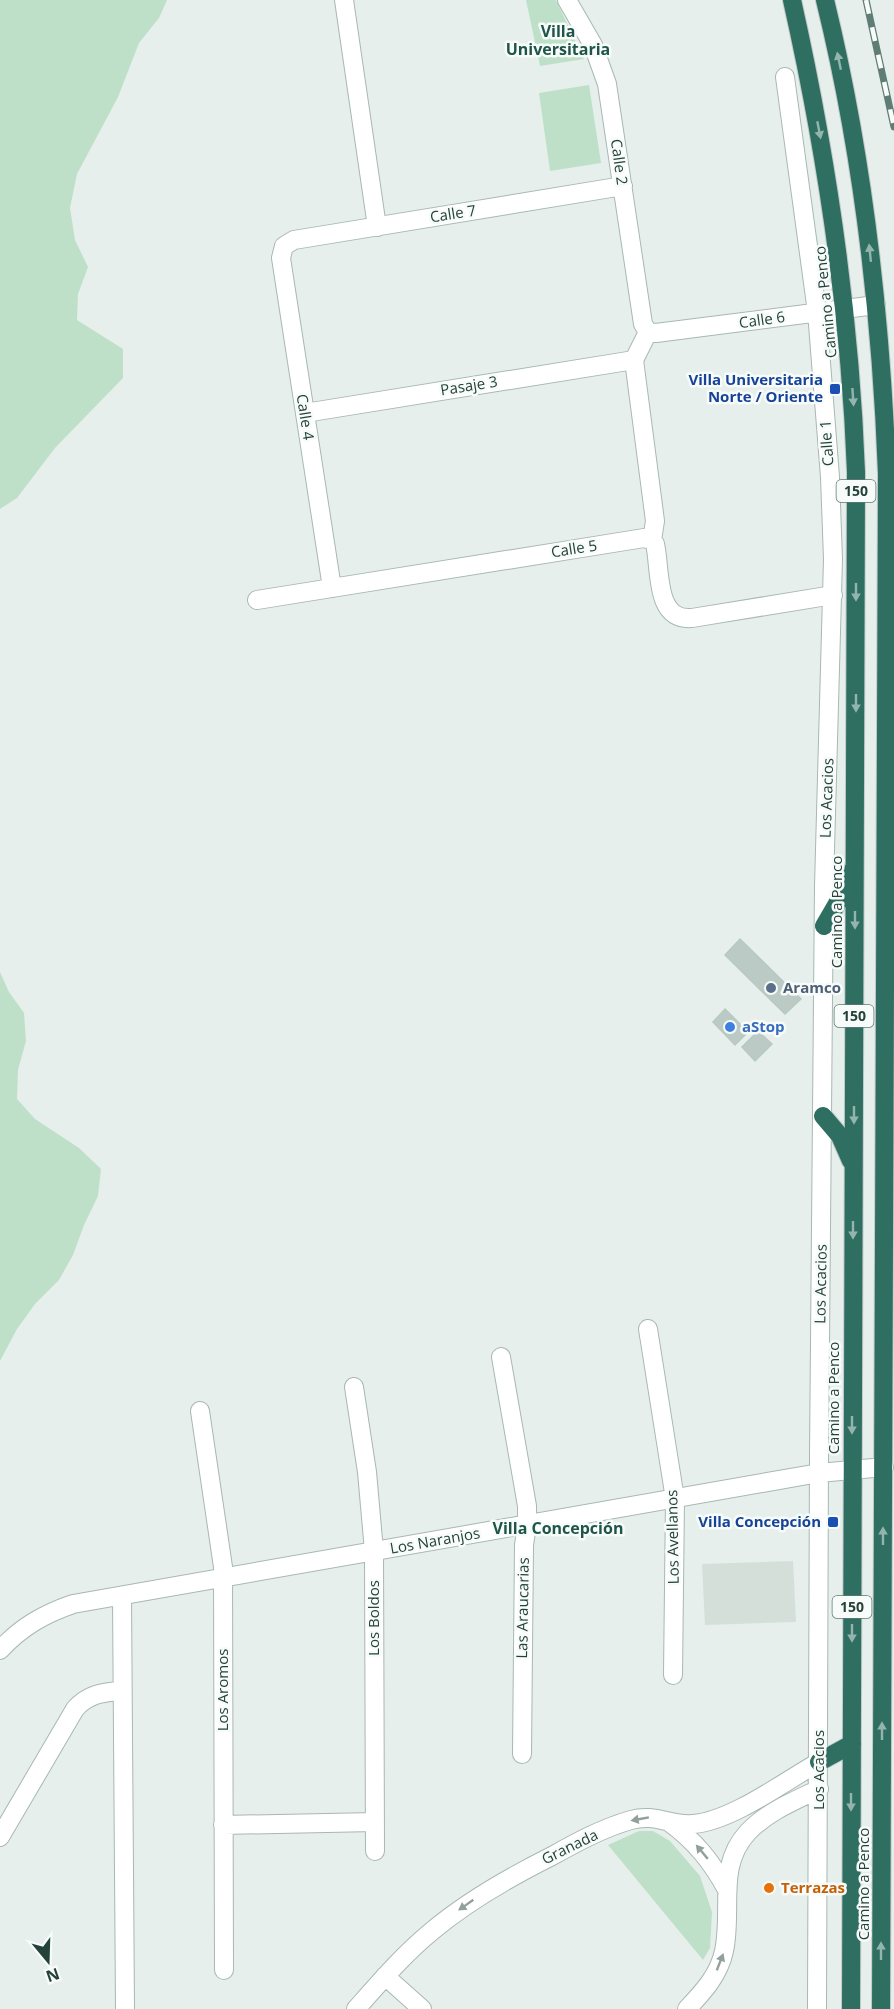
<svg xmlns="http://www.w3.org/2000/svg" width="894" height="2009" viewBox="0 0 894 2009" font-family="'Open Sans',sans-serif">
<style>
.built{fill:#d4dfda}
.green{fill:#bfe0c8}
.building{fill:#bbcac4;stroke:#b8c9c2;stroke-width:1.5}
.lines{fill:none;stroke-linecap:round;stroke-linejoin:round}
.street-casing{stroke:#a8b8b2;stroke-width:20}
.highway-casing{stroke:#c2cac8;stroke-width:20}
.street{stroke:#fff;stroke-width:18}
.highway{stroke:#2f6f62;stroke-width:18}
.rail-casing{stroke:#5f7d75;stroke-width:7}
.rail{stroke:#f7fbf9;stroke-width:4.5;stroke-dasharray:14;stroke-linecap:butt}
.oneway{fill:#93b5ae}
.oneway2{fill:#92a09c}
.transit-dot{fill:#1a4fb4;stroke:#f7fbf9;stroke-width:2}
.service-dot{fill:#5c6f8a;stroke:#f7fbf9;stroke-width:2}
.shop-dot{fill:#3f7fe0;stroke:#f7fbf9;stroke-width:2}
.food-dot{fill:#e8710a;stroke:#f7fbf9;stroke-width:2}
.labels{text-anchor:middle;stroke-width:5;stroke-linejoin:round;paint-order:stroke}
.shield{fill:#f7fbf9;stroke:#637a73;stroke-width:1.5}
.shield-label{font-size:14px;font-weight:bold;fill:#24423a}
.street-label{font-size:15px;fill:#24423a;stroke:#f7fbf9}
.transit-label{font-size:15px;font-weight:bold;fill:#164399;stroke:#f7fbf9;text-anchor:end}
.service-label{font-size:15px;font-weight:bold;fill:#4e5e75;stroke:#f7fbf9;text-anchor:start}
.shop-label{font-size:15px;font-weight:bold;fill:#366cbe;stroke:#f7fbf9;text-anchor:start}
.food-label{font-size:15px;font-weight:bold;fill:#c56008;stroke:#f7fbf9;text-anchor:start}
.neighbourhood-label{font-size:16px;font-weight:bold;fill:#1f5548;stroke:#f7fbf9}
</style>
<rect width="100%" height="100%" fill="#e6efeb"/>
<path class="built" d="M 793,1561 L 796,1622 L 705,1625 L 702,1564 Z"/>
<path class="green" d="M 0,0 L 167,0 L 159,18 L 139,43 L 118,97 L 77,174 L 70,208 L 75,240 L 88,267 L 78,294 L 77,320 L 123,349 L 123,378 L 55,448 L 17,498 L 0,509 Z
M 526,0 L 556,0 L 584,59 L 540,66 Z
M 589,85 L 601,163 L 550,171 L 539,93 Z
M 0,972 L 9,992 L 24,1013 L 26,1041 L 18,1070 L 17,1099 L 35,1119 L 79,1148 L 101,1169 L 98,1196 L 84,1225 L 73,1255 L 59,1280 L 35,1304 L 17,1329 L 0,1361 Z
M 639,1831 L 653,1831 L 670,1841 L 700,1876 L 712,1912 L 710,1948 L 703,1960 L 608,1845 Z"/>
<path class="building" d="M 740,939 L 801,999 L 785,1014 L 725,955 Z
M 725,1009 L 748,1032 L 735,1045 L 713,1022 Z
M 758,1031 L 772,1044 L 755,1061 L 742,1047 Z"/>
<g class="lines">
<g class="street-casing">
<path id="street" d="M 344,0 L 377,227
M 567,0 L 593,45 L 607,84 L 643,324 L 648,332
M 785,77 L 817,312 L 830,477 L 833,559 L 824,886 L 819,1456 L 817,2009
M 648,332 L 656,333 L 876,305
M 648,332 L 634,360 L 655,521 L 652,540
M 305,413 L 634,360
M 332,588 L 281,258 L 284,246 L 294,240 L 623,186
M 257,600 L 644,538 L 652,540 L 655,544 C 661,569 654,621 692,618 L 833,595
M 648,1329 L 675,1499 L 673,1675
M 501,1357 L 527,1506 L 527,1525 L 524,1545 L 522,1754
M 354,1387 L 367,1472 L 374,1551 L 375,1851
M 200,1411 L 223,1567 L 224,1970
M 122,1596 L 125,2009
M 0,1650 C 21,1627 44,1614 73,1604 L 819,1473 L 884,1467
M 669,1822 C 695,1841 712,1862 727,1890
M 223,1825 L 375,1822
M 0,1837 L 75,1709 C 88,1694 103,1692 122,1691
M 385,1976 L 422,2009
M 356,2009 C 380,1982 404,1954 432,1931 C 469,1900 510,1877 552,1856 C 577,1842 603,1828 631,1820 C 655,1813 670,1826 693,1824 C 732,1821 785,1781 819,1762
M 687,2009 C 703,1992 719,1975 724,1951 C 733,1910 716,1866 748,1832 C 767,1812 794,1801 819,1789"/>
</g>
<g class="highway-casing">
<path id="highway" d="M 792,0 C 827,156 850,312 856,472 L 851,2009
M 825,0 C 863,155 881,314 887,474 L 881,2009
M 824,926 L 842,895 L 852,871
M 823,1116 L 840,1136 L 851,1161
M 819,1762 L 852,1744"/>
</g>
<use href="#street" class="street"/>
<use href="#highway" class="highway"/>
<g class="rail-casing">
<path id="rail" d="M 866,0 L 894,127"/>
</g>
<use href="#rail" class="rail"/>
</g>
<defs><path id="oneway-solid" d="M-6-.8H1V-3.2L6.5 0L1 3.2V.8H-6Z" transform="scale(1.5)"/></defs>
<g class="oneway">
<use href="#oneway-solid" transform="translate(839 61) rotate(-102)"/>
<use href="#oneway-solid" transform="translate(819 130) rotate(79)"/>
<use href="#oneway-solid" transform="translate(870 253) rotate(-96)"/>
<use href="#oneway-solid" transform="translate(853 397) rotate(86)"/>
<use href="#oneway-solid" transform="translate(856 592) rotate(90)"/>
<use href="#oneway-solid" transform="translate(856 703) rotate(90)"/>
<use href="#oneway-solid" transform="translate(855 920) rotate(90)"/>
<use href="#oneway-solid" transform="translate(854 1115) rotate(90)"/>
<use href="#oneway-solid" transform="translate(853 1230) rotate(90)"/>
<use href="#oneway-solid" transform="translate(852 1425) rotate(90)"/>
<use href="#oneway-solid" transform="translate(883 1536) rotate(-90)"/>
<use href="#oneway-solid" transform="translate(852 1633) rotate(90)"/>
<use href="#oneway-solid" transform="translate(882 1731) rotate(-90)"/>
<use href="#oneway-solid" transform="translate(851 1802) rotate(90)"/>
<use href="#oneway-solid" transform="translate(881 1951) rotate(-90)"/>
</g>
<g class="oneway2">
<use href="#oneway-solid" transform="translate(640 1819) rotate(170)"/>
<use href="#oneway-solid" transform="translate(702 1852) rotate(-130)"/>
<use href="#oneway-solid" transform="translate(466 1905) rotate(145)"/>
<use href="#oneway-solid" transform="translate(720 1962) rotate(-69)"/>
</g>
<g class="transit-dot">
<rect x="829" y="383" width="12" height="12" rx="3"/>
<rect x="827" y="1516" width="12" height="12" rx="3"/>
</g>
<circle class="service-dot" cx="771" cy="988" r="6"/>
<circle class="shop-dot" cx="730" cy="1027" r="6"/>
<circle class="food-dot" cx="769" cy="1888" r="6"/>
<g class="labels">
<g class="shield">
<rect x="836.5" y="480" width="39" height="22" rx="4.5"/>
<rect x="834.5" y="1005" width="39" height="22" rx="4.5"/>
<rect x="832.5" y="1596" width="39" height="22" rx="4.5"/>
</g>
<g class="shield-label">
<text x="856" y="496">150</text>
<text x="854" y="1021">150</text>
<text x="852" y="1612">150</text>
</g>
<g class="street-label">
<text transform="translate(619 162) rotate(82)" y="5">Calle 2</text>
<text transform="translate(453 214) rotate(-9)" y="5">Calle 7</text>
<text transform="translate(826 302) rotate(-96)" y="5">Camino a Penco</text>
<text transform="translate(762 320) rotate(-8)" y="5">Calle 6</text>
<text transform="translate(469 386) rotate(-9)" y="5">Pasaje 3</text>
<text transform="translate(305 417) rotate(81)" y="5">Calle 4</text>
<text transform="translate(827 443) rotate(-94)" y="5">Calle 1</text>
<text transform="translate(574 549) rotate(-9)" y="5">Calle 5</text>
<text transform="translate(827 798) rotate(-88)" y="5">Los Acacios</text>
<text transform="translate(837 912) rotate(-90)" y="5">Camino a Penco</text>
<text transform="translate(821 1284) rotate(-89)" y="5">Los Acacios</text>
<text transform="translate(834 1398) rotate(-90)" y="5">Camino a Penco</text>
<text transform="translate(673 1537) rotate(-91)" y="5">Los Avellanos</text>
<text transform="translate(435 1541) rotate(-10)" y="5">Los Naranjos</text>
<text transform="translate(523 1608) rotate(-89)" y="5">Las Araucarias</text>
<text transform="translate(374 1618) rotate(-90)" y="5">Los Boldos</text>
<text transform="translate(223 1690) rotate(-90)" y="5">Los Aromos</text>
<text transform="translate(819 1770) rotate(-90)" y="5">Los Acacios</text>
<text transform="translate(570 1847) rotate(-26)" y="5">Granada</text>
<text transform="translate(864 1884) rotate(-90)" y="5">Camino a Penco</text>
</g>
<g class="transit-label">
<text x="823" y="385">Villa Universitaria<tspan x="823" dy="17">Norte / Oriente</tspan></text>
<text x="821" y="1527">Villa Concepción</text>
</g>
<g class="service-label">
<text x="783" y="993">Aramco</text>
</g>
<g class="shop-label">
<text x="742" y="1032">aStop</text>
</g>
<g class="food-label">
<text x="781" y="1893">Terrazas</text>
</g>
<g class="neighbourhood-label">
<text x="558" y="37">Villa<tspan x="558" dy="18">Universitaria</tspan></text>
<text x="558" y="1534">Villa Concepción</text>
</g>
</g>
<g transform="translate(48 1961) rotate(161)" stroke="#f7fbf9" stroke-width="4.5" paint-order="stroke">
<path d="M0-4.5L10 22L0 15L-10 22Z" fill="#24423a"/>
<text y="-9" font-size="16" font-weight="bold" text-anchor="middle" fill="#24423a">N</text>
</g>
</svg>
